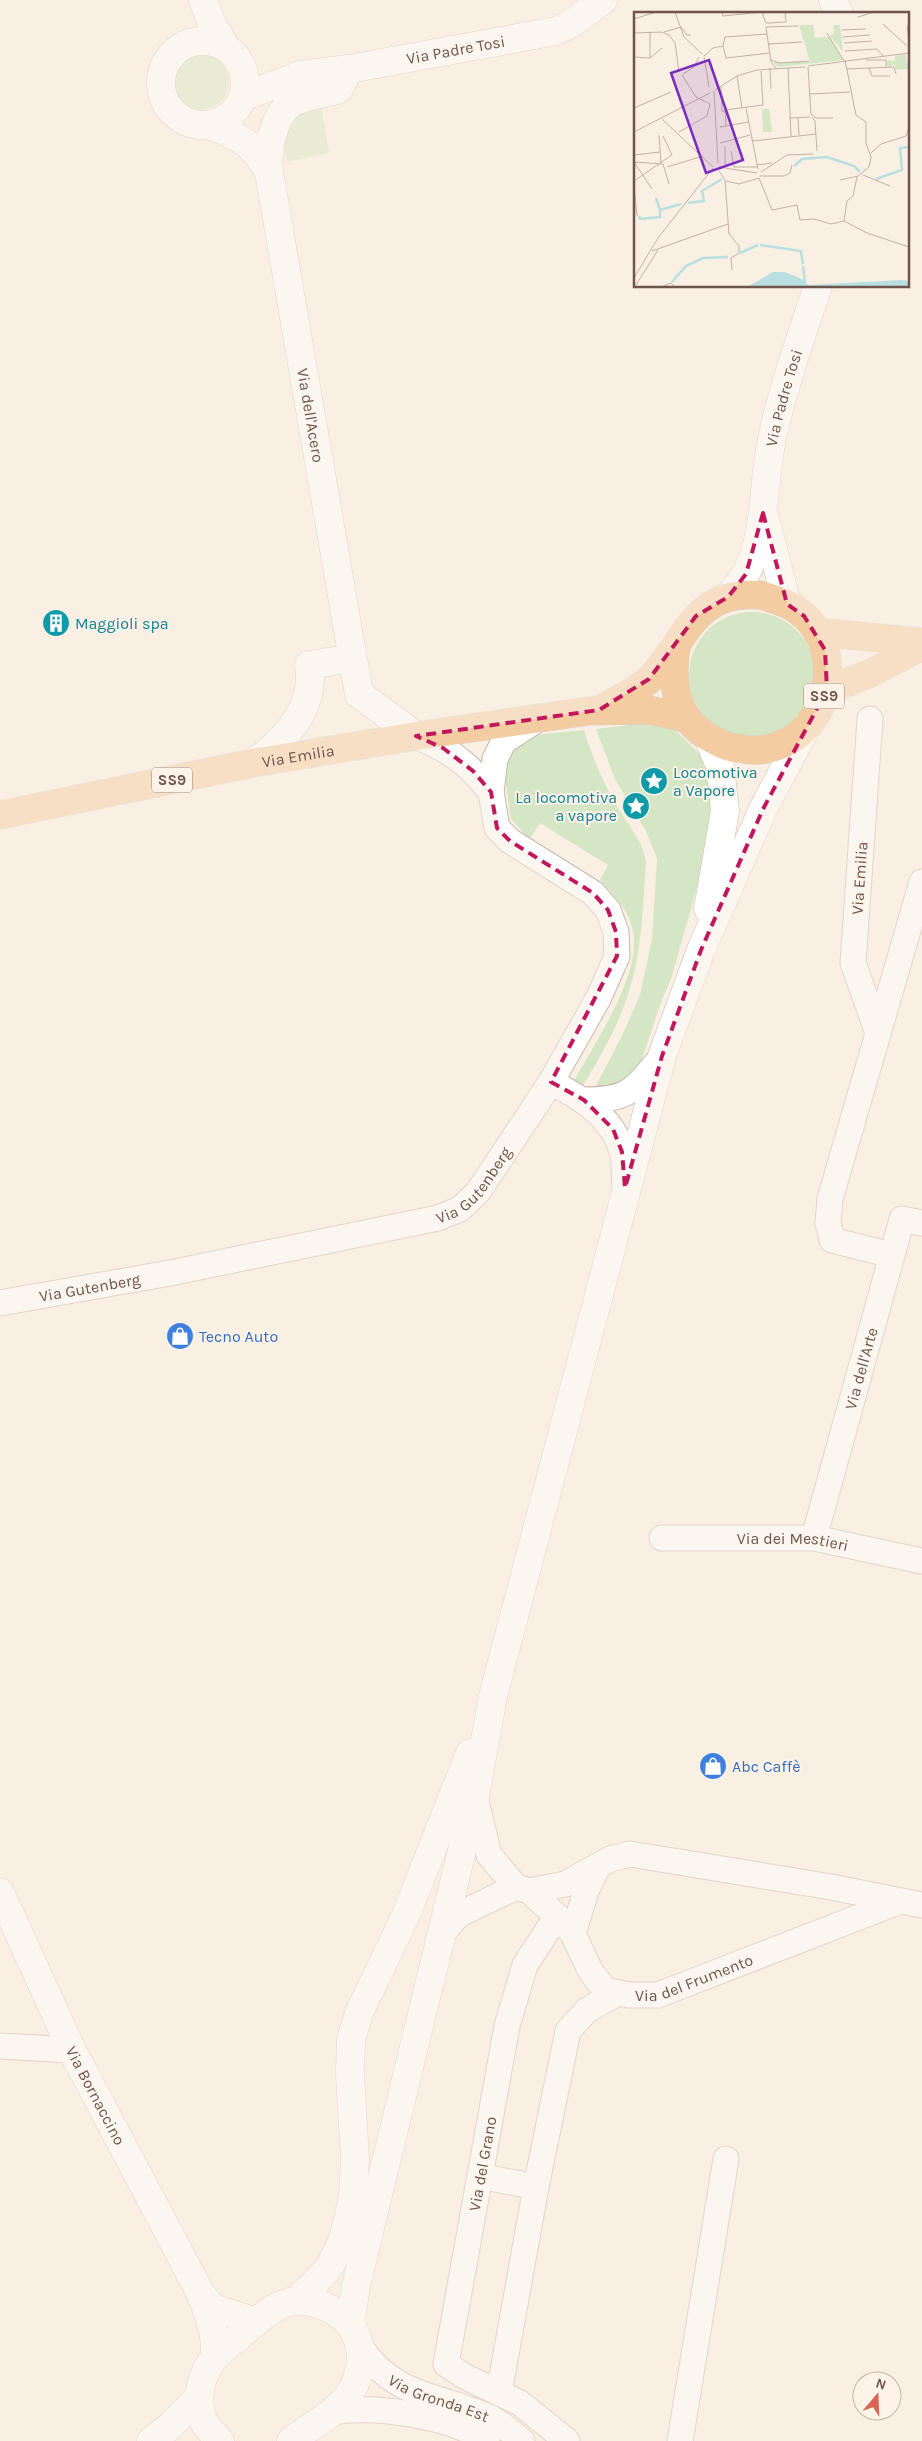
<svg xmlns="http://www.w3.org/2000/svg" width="922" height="2441" viewBox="0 0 922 2441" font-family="Karla,sans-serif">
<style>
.green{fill:#d4e6c3}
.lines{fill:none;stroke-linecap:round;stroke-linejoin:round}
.minor-casing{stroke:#c9b6ab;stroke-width:27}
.tertiary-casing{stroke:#c9b6ab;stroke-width:29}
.secondary-casing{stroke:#ceb8ab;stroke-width:29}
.primary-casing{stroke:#d7cfcd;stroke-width:29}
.minor{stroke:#fff;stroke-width:25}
.tertiary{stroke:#fff;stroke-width:28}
.secondary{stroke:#fff;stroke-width:28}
.primary{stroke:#f3cda1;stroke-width:28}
.marked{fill:none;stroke:#c2185b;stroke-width:4;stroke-dasharray:10 6;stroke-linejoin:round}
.labels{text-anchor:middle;stroke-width:4;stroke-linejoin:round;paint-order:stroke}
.shield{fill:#fdf3e9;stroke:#9a847b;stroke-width:1}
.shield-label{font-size:15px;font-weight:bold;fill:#6f554c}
.street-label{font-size:16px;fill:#6f554c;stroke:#fdf3e9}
.culture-label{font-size:16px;fill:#0d838f;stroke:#fdf3e9;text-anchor:start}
.shop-label{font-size:16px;fill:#366cbe;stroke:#fdf3e9;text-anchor:start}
.inset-river{fill:none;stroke:#badfe1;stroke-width:2.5}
.inset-road{fill:none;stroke:#c2b1a7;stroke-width:1}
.view{fill:#7b2cbf;fill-opacity:0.15;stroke:#7b2cbf;stroke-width:2.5}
.inset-edge{fill:none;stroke:#6f554c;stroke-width:2.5}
</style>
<rect width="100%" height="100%" fill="#faefe3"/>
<path class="green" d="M173 82a28 28 0 1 1 56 0a28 28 0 1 1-56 0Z
M 321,104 L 329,153 L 287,162 C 280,131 292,115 321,104 Z
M689 675a63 63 0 1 1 126 0a63 63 0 1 1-126 0Z
M 654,722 L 672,727 L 703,757 L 713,775 L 716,821 L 671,979 L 661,1002 L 634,1083 L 592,1093 L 621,1038 L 640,995 L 652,939 L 657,859 L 646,831 L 615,779 L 596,729 Z
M 584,730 C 592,757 603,781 616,805 C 627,824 643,840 646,862 C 643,905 642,950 629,991 C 619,1025 600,1057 582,1087 L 573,1082 C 594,1045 642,974 633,931 C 629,910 614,895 600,880 L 608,865 L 540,823 L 529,840 L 511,819 L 503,767 L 517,743 L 534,735 Z"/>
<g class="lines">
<g class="minor-casing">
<g id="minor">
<path d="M 870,719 L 853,963 L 878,1033"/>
<path d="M 416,736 C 452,752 466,761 491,792"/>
<path d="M 551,1082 C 581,1098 612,1116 622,1151 C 625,1162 624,1175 625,1186"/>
<path d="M 584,1100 C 630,1100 634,1090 662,1056"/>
<path d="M 891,1255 L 832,1240 L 828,1223 L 830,1199 L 922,882"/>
<path id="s1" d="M 0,1303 L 170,1273 L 438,1218 L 460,1209 L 478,1192 L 551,1082 L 599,997 L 617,956 L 616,932 L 608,910 L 593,893 L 510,841 L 497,828 L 491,792 L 495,759 L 504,741 L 538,719"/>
<path id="s2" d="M 662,1538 L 814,1538 L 922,1561"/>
<path id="s3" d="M 814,1538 L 902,1219 L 922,1223"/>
<path id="s4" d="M 475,1797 L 489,1855 L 516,1887 L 529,1891 L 557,1916 L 573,1934 L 591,1972 L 605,1990 L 629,1995 L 658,1995 L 898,1902"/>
<path d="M 529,1891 L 565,1884 L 610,1859 L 630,1854 L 831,1887 L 922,1905"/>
<path d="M 573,1934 L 586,1891 L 598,1866"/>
<path d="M 439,1938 L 458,1915 L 516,1887"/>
<path d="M 0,2046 L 72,2050"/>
<path d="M 480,2176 L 536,2187"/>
<path id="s5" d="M 361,2348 C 397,2398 433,2393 484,2415 C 498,2420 511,2432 522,2441"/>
<path id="s6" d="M 499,2393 L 464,2376 L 446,2364 L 507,2026 L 525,1965 L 557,1916"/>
<path d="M 331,2412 C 376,2405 449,2415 487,2441"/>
<path d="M 567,2441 L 520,2403 L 499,2393 L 536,2187 L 568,2031 L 587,2010 L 618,1993"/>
<path d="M 680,2441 L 726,2159"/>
</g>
</g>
<g class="tertiary-casing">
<g id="tertiary">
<path d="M 203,0 L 212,24 L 225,46"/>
<circle cx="203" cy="83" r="42"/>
<path id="s7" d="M 349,69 L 339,89 C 325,94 311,95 298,100 C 273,109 267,150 269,172 L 359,694 L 416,736"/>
<path id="s8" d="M 243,97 L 300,75 L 349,69 L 556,31 L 574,22 L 603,0"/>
<path d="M 210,125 C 242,138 251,142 269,172"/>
<path d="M 253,763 C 286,740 316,708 309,665 L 352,658"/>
<path id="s9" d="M 0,1892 L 72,2050 L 201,2294 C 209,2315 216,2334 215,2357"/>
<path d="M 201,2294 L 213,2308 L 256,2322"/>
</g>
</g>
<g class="secondary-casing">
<g id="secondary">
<path d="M 833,0 L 839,14"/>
<path d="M 765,518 L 787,604"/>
<path id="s10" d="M 728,597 C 734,589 742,581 746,573 C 768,532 762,483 772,439 C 783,387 801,337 818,286"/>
<path d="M 708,737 L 720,766 L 725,811 L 708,909"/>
<path d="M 297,2301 L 329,2268 L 343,2239 L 353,2197 L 355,2158 L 350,2075 L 351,2040 L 359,2013 L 405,1917 L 470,1753"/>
<path d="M 350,2325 L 356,2286 L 374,2211 L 475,1797 L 493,1696 L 662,1056 L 701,950 L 763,809 L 807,726"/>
<path d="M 151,2441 L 169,2427 L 199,2397"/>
<path d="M 220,2441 C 214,2434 205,2427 202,2417 C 195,2398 202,2372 215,2357 C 224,2347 235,2340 244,2332 C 259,2319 276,2303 296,2301 C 305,2300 318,2304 326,2307 C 362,2323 370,2360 350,2393 C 337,2413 310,2426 291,2441"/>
</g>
</g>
<g class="primary-casing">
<g id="primary">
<path d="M 817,632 L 922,642"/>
<path d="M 827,690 L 869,674 L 922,646"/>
<path d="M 600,710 C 616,700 638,691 651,678 C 686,641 694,590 758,595 C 764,595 770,598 776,600 C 854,624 840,741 760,750 C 752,751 744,749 737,748 C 729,748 722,744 716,741 C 677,724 670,686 676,648"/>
<path id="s11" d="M 0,815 L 253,763 L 416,736 L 589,711 L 650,710 L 688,719"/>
</g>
</g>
<use href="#minor" class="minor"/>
<use href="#tertiary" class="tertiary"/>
<use href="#secondary" class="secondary"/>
<use href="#primary" class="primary"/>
</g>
<path d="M0 0H922V2441H0ZM 763,513 L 787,604 L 804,616 L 825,650 L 827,690 L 763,809 L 701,950 L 662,1056 L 625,1188 L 622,1152 L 613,1129 L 584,1100 L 551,1082 L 617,956 L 616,932 L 608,910 L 593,893 L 510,841 L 497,828 L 491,792 L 473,771 L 443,748 L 416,736 L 599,710 L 649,679 L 696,616 L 728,597 L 746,574 Z" fill="#faefe3" fill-opacity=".55" fill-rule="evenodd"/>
<path class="marked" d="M 763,513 L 787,604 L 804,616 L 825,650 L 827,690 L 763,809 L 701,950 L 662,1056 L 625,1188 L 622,1152 L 613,1129 L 584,1100 L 551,1082 L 617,956 L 616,932 L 608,910 L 593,893 L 510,841 L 497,828 L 491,792 L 473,771 L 443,748 L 416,736 L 599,710 L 649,679 L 696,616 L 728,597 L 746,574 Z"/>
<defs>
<g id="building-disc" transform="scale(1.4375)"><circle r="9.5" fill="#0f9aa8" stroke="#fdf3e9"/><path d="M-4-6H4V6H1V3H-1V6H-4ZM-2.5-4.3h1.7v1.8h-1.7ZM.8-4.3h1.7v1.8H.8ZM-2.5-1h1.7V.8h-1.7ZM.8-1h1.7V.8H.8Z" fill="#fff"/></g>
<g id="sight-disc" transform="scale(1.4375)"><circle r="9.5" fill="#0f9aa8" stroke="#fdf3e9"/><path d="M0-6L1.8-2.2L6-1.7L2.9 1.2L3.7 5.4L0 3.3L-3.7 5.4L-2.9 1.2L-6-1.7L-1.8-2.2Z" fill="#fff"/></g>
<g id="shop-disc" transform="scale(1.4375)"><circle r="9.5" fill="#3f7fe0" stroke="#fdf3e9"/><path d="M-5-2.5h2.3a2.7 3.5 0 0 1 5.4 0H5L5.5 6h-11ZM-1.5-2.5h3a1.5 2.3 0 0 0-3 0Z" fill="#fff"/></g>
</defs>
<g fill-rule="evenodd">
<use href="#building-disc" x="56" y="623"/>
<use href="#sight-disc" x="654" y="781"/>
<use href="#sight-disc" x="636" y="806"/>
<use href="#shop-disc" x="180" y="1336"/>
<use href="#shop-disc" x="713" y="1766"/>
</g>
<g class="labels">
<g class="shield">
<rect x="804" y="683.5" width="40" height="25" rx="4"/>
<rect x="152" y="767.5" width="40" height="25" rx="4"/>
</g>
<g class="shield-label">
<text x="824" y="701">SS9</text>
<text x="172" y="785">SS9</text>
</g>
<g class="street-label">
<text dy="6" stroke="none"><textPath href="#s8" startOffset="219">Via Padre Tosi</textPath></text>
<text dy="6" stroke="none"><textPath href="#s10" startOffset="210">Via Padre Tosi</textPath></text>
<text dy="6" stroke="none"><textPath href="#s7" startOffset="394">Via dell'Acero</textPath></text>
<text dy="6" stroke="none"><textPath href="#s11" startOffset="304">Via Emilia</textPath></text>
<text transform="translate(859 878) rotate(-86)" y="6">Via Emilia</text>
<text dy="6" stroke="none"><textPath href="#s1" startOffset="496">Via Gutenberg</textPath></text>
<text dy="6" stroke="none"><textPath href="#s1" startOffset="91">Via Gutenberg</textPath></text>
<text dy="6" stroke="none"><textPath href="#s3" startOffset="176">Via dell'Arte</textPath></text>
<text dy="6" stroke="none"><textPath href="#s2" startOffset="131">Via dei Mestieri</textPath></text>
<text dy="6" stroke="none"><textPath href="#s4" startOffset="334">Via del Frumento</textPath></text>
<text dy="6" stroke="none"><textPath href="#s9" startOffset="225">Via Bornaccino</textPath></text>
<text dy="6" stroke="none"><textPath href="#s6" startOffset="264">Via del Grano</textPath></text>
<text dy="6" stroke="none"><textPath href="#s5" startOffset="95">Via Gronda Est</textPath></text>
</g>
<g class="culture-label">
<text x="75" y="629">Maggioli spa</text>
<text x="673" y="778">Locomotiva<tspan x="673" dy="18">a Vapore</tspan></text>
<text x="617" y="803" text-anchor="end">La locomotiva<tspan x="617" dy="18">a vapore</tspan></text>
</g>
<g class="shop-label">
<text x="199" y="1342">Tecno Auto</text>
<text x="732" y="1772">Abc Caffè</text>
</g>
</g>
<g transform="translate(634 12)">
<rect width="275" height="275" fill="#faefe3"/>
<path d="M 165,13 L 179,13 L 181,26 L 195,25 L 209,48 L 144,55 L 138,50 L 176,50 ZM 200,13 L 206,13 L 209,40 L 196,24 L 200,22 ZM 271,42 L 275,57 L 263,58 L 260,52 L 255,55 L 252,52 L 254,48 L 261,49 L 261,44 ZM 128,97 L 135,97 L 138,120 L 129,120 Z" fill="#d4e6c3"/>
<path d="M 139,260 L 151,260 L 168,267 L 174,273 L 267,268 L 275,269 L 275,275 L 113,275 Z" fill="#badfe1"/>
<path class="inset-river" d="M 160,154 L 168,147 L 193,145 L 220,154 L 226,160M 242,167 L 268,158 L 266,136 L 275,135M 22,186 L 26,198 L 47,192M 54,191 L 70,189 L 68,179 L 88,167M 5,204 L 6,207 L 26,205 L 26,198M 126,233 L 167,239 L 169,252M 106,241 L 124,233M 169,254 L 171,271M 38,270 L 52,254 L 69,246 L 94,245"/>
<path class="inset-road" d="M 41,0 L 50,25 L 68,42M 88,0 L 89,4 L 128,0M 128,0 L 132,11 L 136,11 L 152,10 L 151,0M 224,5 L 240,0M 0,7 L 22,0M 249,12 L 273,34M 273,13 L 275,30M 208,18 L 232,17M 16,20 L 16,46M 30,20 L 47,15 L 53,23 L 57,23M 0,21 L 27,20 L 35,23 L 41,31 L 45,60M 193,21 L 210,49M 133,22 L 91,25 L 89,34 L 92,46 L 136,41M 208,25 L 236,23M 210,31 L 238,29M 135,32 L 168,30M 211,39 L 243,37 L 250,45M 70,44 L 79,36 L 89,34M 0,45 L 16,46M 70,45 L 75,75M 16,46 L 28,36M 137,48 L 146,51 L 175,49M 232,48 L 252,48 L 252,56M 174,54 L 275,41M 174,55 L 177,102 L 182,106 L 199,106M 136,56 L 137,77M 142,56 L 137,50 L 132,15 L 164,14M 154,56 L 157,124M 235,56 L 238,64 L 256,64M 212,57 L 260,55 L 262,62M 49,62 L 60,55 L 65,45M 103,64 L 108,96M 87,75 L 88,99 L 91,100M 81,78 L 103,64 L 123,58 L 171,55M 80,79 L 84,151M 176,82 L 216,80M 0,96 L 37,80M 112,96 L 124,157M 178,105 L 181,109 L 183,139M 156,106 L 176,105M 164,106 L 165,123M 28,107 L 79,155M 92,113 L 91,98 L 129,93 L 127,59M 86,115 L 114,110M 0,120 L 76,81M 45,120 L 73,104 L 76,92 L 62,85 L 48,63M 25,123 L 27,151M 119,129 L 182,122M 86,131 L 116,123M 91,134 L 91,152 L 96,153M 97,139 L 100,155 L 123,155M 237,141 L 247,132 L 272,124 L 275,115M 0,143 L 26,140M 0,150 L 29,152 L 35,172M 0,150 L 18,177M 123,153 L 138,151M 33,155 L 69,144M 85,155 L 123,161M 85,159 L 91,168 L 95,222 L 105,234 L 105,241 L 97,246 L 98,258M 127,160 L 153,143 L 179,142M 229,163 L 256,174M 126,164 L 150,164 L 156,161 L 158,153M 125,166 L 138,198 L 163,193 L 166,208 L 180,207 L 197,212 L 210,209M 206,168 L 224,164M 0,169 L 38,143 L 29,124M 92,169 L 105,172 L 125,166M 0,174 L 3,204M 210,209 L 213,189 L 219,184 L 223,165 L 235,155 L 237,145 L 232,131 L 232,110 L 222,103 L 211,48M 210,209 L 233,221 L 275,235M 18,239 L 94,212M 0,266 L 24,226 L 79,156M 2,273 L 24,238M 27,275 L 37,271 L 41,275"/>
<path class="view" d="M 75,48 L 109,148 L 72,161 L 37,61 Z"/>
<rect width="275" height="275" class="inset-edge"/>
</g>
<g transform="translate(877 2396) rotate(19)"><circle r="24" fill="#fdf3e9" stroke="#c4b4aa"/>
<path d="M0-4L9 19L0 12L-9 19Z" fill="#d96653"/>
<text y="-8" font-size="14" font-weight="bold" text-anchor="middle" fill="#6f554c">N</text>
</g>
</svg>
